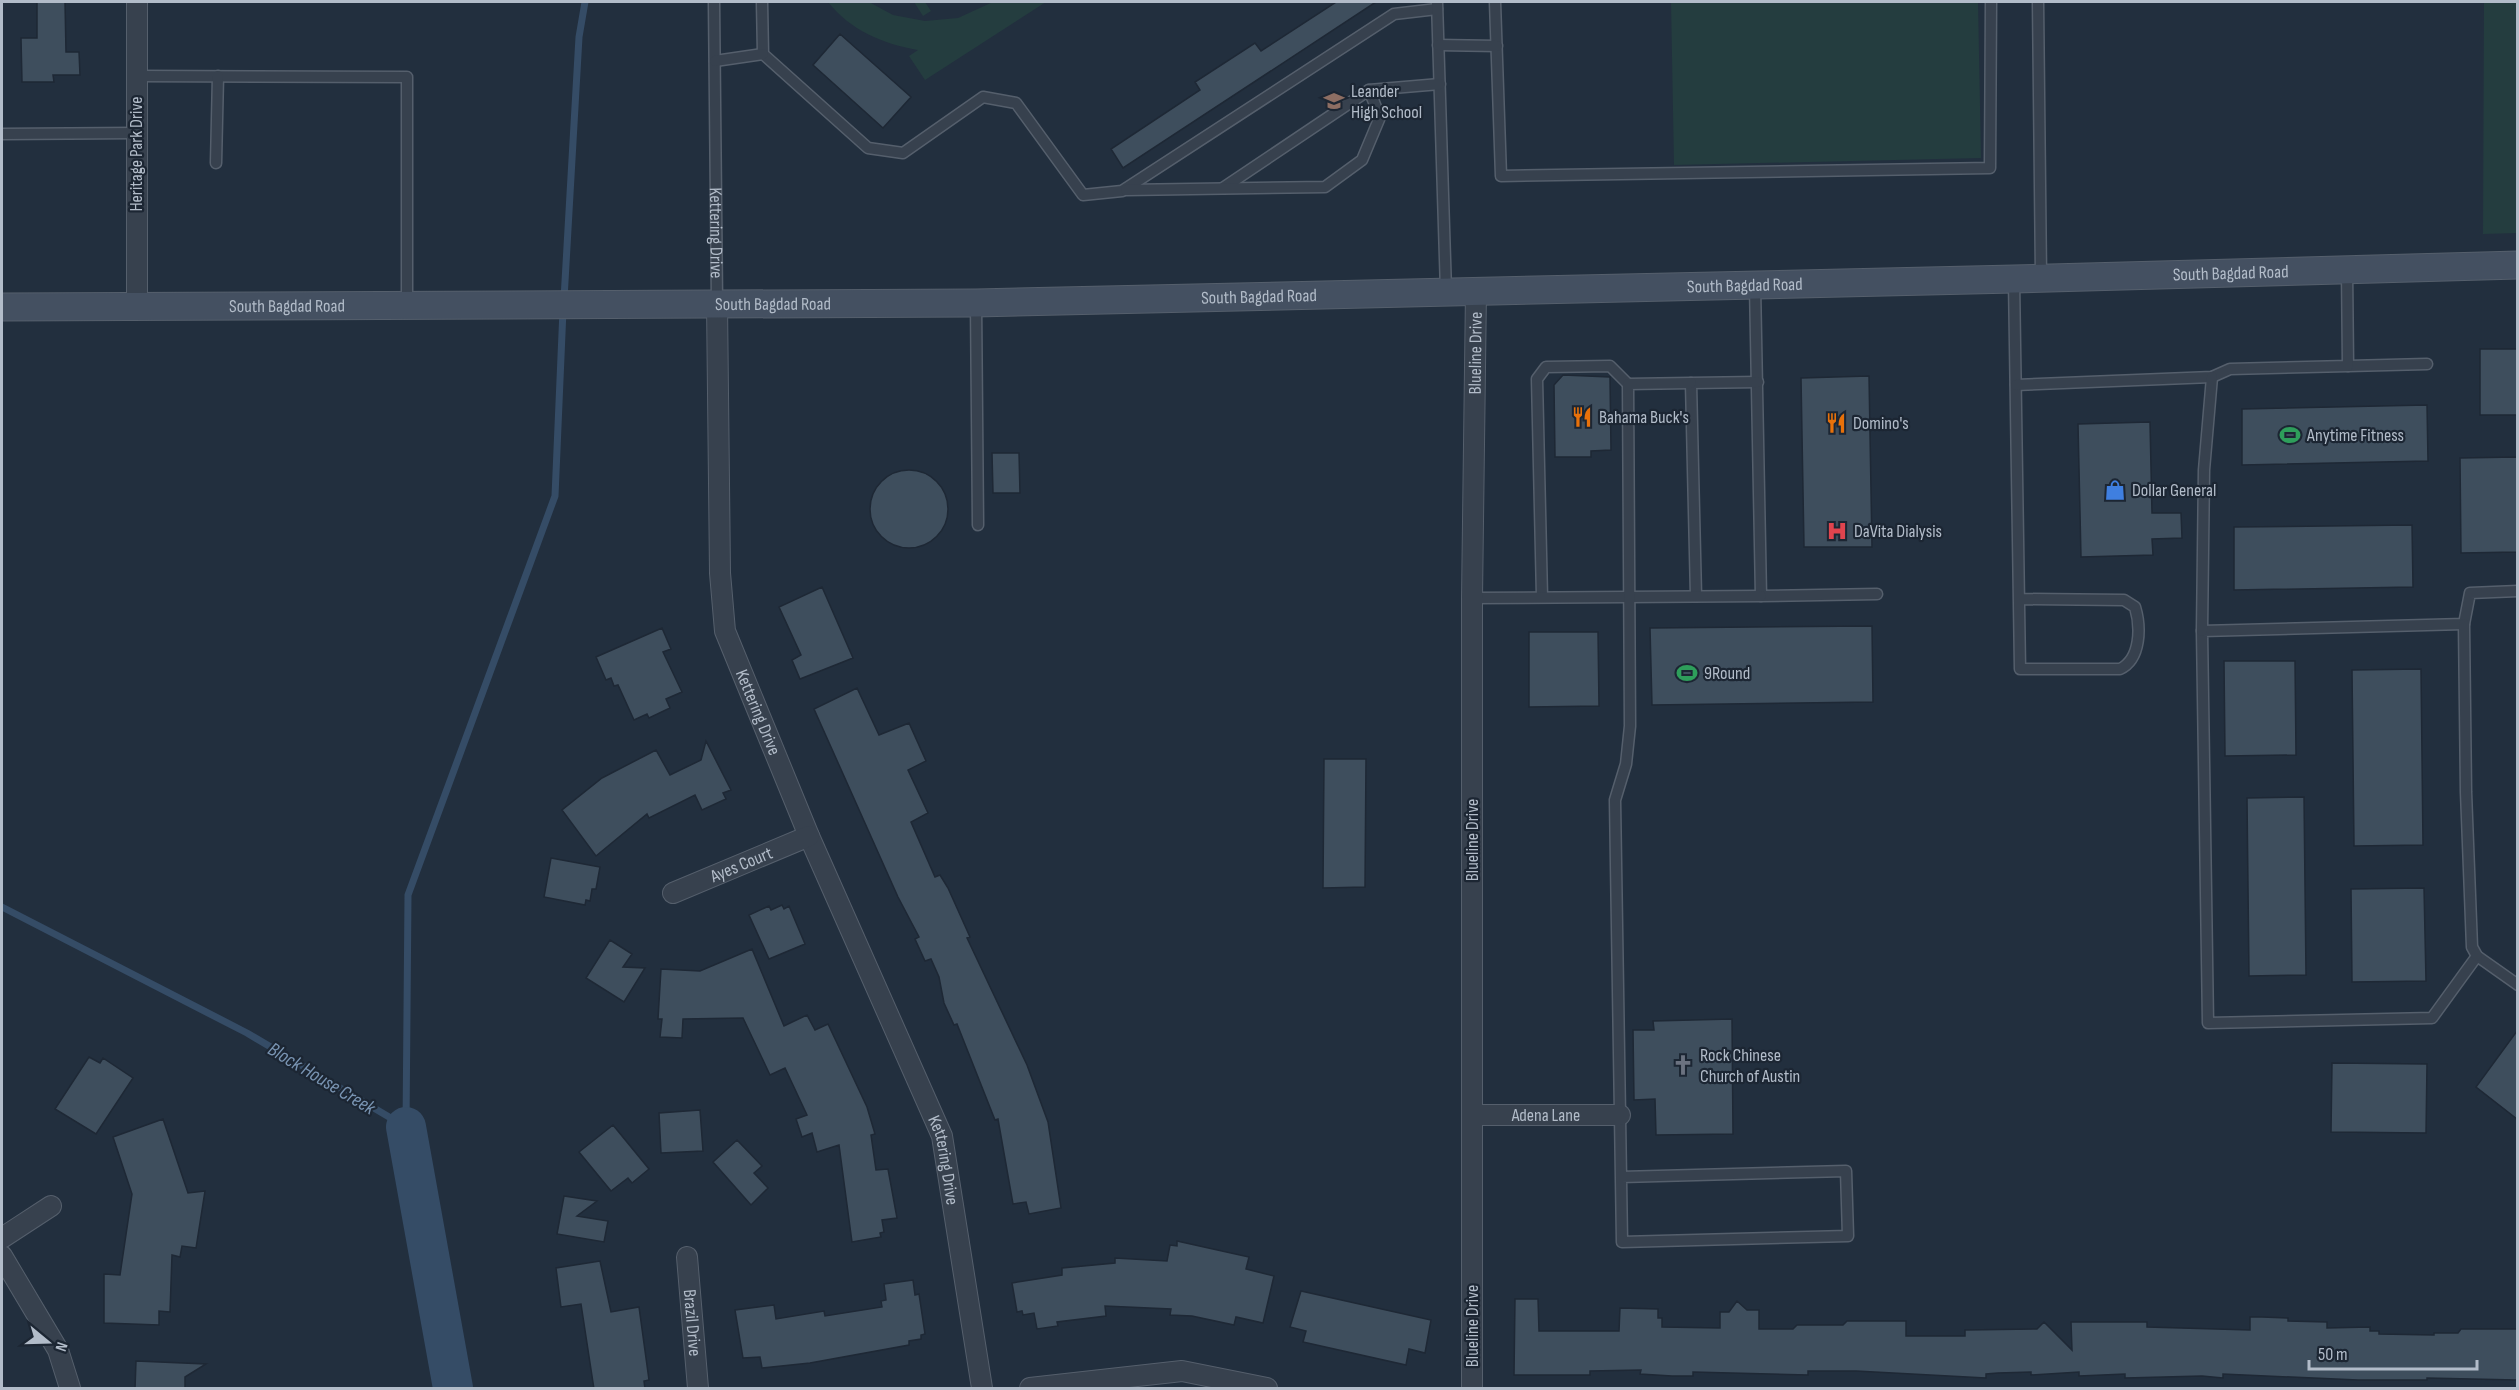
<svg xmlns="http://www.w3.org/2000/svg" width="2519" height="1390" viewBox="0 0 2519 1390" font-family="'Sofia Sans Condensed',sans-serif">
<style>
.green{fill:#243d3f}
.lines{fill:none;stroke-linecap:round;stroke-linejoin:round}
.stream{stroke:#354c66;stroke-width:7}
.river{stroke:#354c66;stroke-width:40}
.building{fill:#3e4e5d;stroke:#1e2835;stroke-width:1.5}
.lane-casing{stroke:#555f6c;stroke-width:13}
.street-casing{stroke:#555f6c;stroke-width:22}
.secondary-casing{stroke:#555f6c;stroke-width:29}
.lane{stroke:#37414e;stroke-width:10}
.street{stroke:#37414e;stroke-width:20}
.secondary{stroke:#445061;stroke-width:27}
.labels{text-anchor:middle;stroke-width:4.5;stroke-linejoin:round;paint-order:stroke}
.poi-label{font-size:18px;fill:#b2bcc9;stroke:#1c2633;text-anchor:start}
.street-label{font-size:18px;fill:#b2bcc9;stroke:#1c2633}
.water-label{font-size:20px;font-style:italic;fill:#7994b2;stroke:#1c2633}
</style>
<rect width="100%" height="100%" fill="#222f3e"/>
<path class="green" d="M 828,2 L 869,2 L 893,15 L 925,21 L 958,18 L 993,2 L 1046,2 L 925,80 L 909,56 L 918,50 C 883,44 850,30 828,2 Z
M 914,2 L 925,2 L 931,11 L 923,16 Z
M 1671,2 L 1978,2 L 1981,158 L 1674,165 Z
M 2484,2 L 2517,2 L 2517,233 L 2483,234 Z"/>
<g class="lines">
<path class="stream" d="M 564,299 L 579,37 L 585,2
M 2,907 L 247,1033 L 406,1127
M 406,1127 L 408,895 L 555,496 L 563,310"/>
<path class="river" d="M 406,1127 L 453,1388"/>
</g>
<path class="building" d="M 37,2 L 65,2 L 66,52 L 79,52 L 80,75 L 53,75 L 54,82 L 22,82 L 21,38 L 37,38 Z
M 1336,2 L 1376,2 L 1123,168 L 1111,149 L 1200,90 L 1195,82 L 1255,43 L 1261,51 Z
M 840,34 L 911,97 L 883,128 L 813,65 Z
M 2480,349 L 2517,349 L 2517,415 L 2480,415 Z
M 1563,375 L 1610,377 L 1611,450 L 1591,451 L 1591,457 L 1555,457 L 1554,385 Z
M 1869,376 L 1872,547 L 1804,547 L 1801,378 Z
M 2427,405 L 2428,461 L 2242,465 L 2242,409 Z
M 2150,422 L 2152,513 L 2181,513 L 2182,538 L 2152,539 L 2153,555 L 2081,557 L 2078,424 Z
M 992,453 L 1019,453 L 1020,493 L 993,493 Z
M 2517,457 L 2517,552 L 2461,553 L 2460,458 Z
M870 509a39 39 0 1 1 78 0a39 39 0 1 1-78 0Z
M 2412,525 L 2413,587 L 2234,590 L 2234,527 Z
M 822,587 L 853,658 L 800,679 L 792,660 L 801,655 L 779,607 Z
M 1872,626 L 1873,702 L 1652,705 L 1650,628 Z
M 662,628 L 671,649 L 663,652 L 682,692 L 666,699 L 670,708 L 649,718 L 647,714 L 634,720 L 618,685 L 614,686 L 611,678 L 606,680 L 596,657 Z
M 1529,632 L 1598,632 L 1599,706 L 1529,707 Z
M 2224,661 L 2295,661 L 2296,755 L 2225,756 Z
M 2421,669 L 2423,845 L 2354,846 L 2352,670 Z
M 857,688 L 879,735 L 909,723 L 926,761 L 908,770 L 928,813 L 911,822 L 935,877 L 940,875 L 948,888 L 970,937 L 967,938 L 1027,1065 L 1048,1122 L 1061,1208 L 1029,1214 L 1026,1202 L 1013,1204 L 998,1119 L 995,1120 L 957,1024 L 954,1025 L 944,1003 L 939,977 L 931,959 L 925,961 L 915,939 L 919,937 L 898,897 L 814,709 Z
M 706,741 L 731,790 L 723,793 L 726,799 L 702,810 L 695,795 L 649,818 L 647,814 L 596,856 L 562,810 L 602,778 L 656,750 L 670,775 L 701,760 Z
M 1324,759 L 1366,759 L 1365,887 L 1323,888 Z
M 2304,797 L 2306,975 L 2249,976 L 2247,798 Z
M 551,858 L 600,867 L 596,889 L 592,889 L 590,901 L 586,900 L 585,905 L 544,897 Z
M 2424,888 L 2426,981 L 2352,982 L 2351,889 Z
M 782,905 L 784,909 L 789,906 L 805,944 L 769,959 L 749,915 L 769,906 L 771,910 Z
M 610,940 L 632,954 L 623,967 L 645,968 L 624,1002 L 586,978 Z
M 752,949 L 784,1026 L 807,1015 L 815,1030 L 828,1024 L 867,1107 L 875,1134 L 871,1135 L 876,1170 L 888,1169 L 897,1218 L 882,1220 L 884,1232 L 880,1233 L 881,1237 L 852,1242 L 839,1145 L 817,1152 L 812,1133 L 802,1137 L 796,1119 L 807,1115 L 785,1068 L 770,1075 L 743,1018 L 683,1019 L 682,1038 L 660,1037 L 662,1019 L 658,1019 L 661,969 L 700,971 Z
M 1732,1019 L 1733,1134 L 1656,1135 L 1655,1099 L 1634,1100 L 1633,1030 L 1654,1030 L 1653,1021 Z
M 2517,1031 L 2517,1119 L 2476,1087 Z
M 89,1057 L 100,1063 L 103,1058 L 133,1078 L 96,1134 L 55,1109 Z
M 2332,1063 L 2427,1064 L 2426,1133 L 2331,1132 Z
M 700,1110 L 703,1151 L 661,1153 L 659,1113 Z
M 163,1119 L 188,1193 L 205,1191 L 196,1248 L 182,1246 L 180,1257 L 172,1255 L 170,1312 L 159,1311 L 159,1325 L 104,1323 L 104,1274 L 120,1275 L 132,1194 L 113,1137 Z
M 613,1125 L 649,1169 L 632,1183 L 628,1178 L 611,1191 L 579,1152 Z
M 737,1140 L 762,1166 L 754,1173 L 768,1188 L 751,1205 L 713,1162 Z
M 564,1196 L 597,1201 L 577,1216 L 608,1221 L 604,1242 L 557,1234 Z
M 1177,1241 L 1249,1257 L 1246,1269 L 1274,1276 L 1263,1323 L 1236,1317 L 1234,1325 L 1192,1316 L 1170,1315 L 1171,1309 L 1105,1306 L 1106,1316 L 1057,1322 L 1058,1326 L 1037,1329 L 1034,1313 L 1023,1315 L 1022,1311 L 1017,1312 L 1012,1283 L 1062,1275 L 1062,1268 L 1115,1263 L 1115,1258 L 1167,1261 L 1170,1245 L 1177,1246 Z
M 600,1261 L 611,1312 L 639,1307 L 649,1380 L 644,1381 L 645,1389 L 594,1389 L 581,1304 L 561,1307 L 556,1268 Z
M 913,1280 L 915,1295 L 919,1294 L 925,1334 L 921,1335 L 921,1339 L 909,1341 L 909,1345 L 810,1363 L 762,1368 L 760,1357 L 743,1358 L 735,1310 L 774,1305 L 776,1319 L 824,1311 L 825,1316 L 882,1307 L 881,1301 L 886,1300 L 884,1284 Z
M 1301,1291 L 1431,1320 L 1425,1353 L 1409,1349 L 1406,1365 L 1303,1342 L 1306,1331 L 1290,1327 Z
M 1515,1299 L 1538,1299 L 1539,1331 L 1619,1331 L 1620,1308 L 1658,1309 L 1658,1318 L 1662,1318 L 1662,1327 L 1720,1328 L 1720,1312 L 1729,1312 L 1737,1301 L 1747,1310 L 1759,1310 L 1759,1329 L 1793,1329 L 1797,1325 L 1843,1325 L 1847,1321 L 1906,1321 L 1906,1336 L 1965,1336 L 1965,1330 L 2037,1329 L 2044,1322 L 2072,1350 L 2071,1322 L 2147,1322 L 2147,1327 L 2250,1330 L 2250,1317 L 2262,1317 L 2288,1318 L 2288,1321 L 2327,1322 L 2327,1328 L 2370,1327 L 2370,1331 L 2379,1331 L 2379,1334 L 2434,1335 L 2434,1333 L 2458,1333 L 2461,1329 L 2517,1329 L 2517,1380 L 2427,1378 L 2427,1380 L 2358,1380 L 2223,1374 L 2223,1378 L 2202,1376 L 2125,1378 L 2125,1374 L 2079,1376 L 2079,1372 L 2031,1375 L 2031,1372 L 1998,1373 L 1986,1374 L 1986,1378 L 1856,1371 L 1808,1371 L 1808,1375 L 1693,1372 L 1693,1376 L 1672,1376 L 1640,1374 L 1641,1370 L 1590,1371 L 1590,1375 L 1514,1375 Z
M 136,1361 L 206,1364 L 185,1377 L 185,1389 L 135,1389 Z"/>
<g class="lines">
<g class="lane-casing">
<g id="lane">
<path id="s1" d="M 714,2 L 717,303"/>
<path d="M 762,2 L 763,54 L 868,148 L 903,153 L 983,97 L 1016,103 L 1083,195 L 1122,191 L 1394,14 L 1437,9"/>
<path d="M 1437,2 L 1446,291"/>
<path d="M 1495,2 L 1501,176 L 1990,168 L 1991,2"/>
<path d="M 2038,2 L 2041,277"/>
<path d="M 1438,45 L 1497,46"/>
<path d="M 715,61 L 763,54"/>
<path d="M 137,76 L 407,77 L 407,305"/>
<path d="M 2,134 L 136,133"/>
<path d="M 216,163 L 218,76"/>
<path d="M 1223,188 L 1369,90 L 1440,84"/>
<path d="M 1126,190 L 1325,187 L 1362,160 L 1380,117 L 1369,90"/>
<path d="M 2014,280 L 2020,669 L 2120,669 C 2141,659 2141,627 2135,607 L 2124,600 L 2021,599"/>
<path d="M 1755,285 L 1761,596 L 1877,594"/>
<path d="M 976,303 L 978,525"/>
<path d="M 2348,366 L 2427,364"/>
<path d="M 2016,385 L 2212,377 L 2230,369 L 2348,366 L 2347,269"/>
<path d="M 2518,591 L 2470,593 L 2464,624 L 2202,631 L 2208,1023 L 2432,1018 L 2477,956 L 2518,985"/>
<path d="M 1696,596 L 1691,383 L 1758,382"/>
<path d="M 1542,597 L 1537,379 L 1546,367 L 1610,366 L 1628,384"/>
<path d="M 1472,598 L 1761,596"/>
<path d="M 2464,624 L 2466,792 L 2472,947 L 2477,956"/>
<path d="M 2202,631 L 2204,470 L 2212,377"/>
<path d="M 1621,1177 L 1846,1171 L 1848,1236 L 1622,1242 L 1615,800 L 1626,764 L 1630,726 L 1628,384 L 1691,383"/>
</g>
</g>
<g class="street-casing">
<g id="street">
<path id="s2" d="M 717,303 L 720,573 L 725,631 L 809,836 L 942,1136 L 982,1388"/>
<path d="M 137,307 L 137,2"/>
<path id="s3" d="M 673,893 L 809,836"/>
<path id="s4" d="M 1472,1115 L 1620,1115"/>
<path d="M 2,1238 L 51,1206"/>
<path d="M 2,1256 L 58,1350 L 70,1388"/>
<path id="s5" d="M 687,1257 L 698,1388"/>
<path d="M 1030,1388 L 1182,1371 L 1267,1388"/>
<path id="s6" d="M 1472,1388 L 1472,598 L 1476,291"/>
</g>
</g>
<g class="secondary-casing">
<g id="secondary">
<path id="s7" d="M 2,307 L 976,303 L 2014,279 L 2518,265"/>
</g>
</g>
<use href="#lane" class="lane"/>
<use href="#street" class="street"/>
<use href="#secondary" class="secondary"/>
</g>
<defs>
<g id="school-bare" transform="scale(1.62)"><path d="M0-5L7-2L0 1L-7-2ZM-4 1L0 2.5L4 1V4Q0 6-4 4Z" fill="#8d6e63" stroke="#1c2633" stroke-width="2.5" paint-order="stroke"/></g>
<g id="restaurant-bare" transform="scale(1.62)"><path d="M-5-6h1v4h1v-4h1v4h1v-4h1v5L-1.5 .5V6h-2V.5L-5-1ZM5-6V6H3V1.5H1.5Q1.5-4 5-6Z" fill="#e8710a" stroke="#1c2633" stroke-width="2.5" paint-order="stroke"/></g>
<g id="stadium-bare" transform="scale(1.62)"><path d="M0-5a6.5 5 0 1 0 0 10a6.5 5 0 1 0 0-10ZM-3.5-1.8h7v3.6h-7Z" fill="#2e9e5b" stroke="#1c2633" stroke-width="2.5" paint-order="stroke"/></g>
<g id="shop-bare" transform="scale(1.62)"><path d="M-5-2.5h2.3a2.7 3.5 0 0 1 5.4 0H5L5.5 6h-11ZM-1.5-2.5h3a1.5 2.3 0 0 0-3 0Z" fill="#3f7fe0" stroke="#1c2633" stroke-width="2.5" paint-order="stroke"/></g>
<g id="hospital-bare" transform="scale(1.62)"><path d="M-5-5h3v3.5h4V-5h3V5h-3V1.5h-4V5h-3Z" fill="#e0444e" stroke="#1c2633" stroke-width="2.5" paint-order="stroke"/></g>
<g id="church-bare" transform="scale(1.62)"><path d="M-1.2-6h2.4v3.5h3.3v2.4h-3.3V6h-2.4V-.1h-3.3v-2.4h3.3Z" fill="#6b7280" stroke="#1c2633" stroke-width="2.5" paint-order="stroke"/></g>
</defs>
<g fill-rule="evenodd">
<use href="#school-bare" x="1334" y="101"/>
<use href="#restaurant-bare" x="1582" y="417"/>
<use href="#restaurant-bare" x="1836" y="423"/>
<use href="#stadium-bare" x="2290" y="435"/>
<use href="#shop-bare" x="2115" y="490"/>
<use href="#hospital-bare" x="1837" y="531"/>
<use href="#stadium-bare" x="1687" y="673"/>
<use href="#church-bare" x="1683" y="1065"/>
</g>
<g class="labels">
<g class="poi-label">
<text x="1351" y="97">Leander<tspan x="1351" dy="21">High School</tspan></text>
<text x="1599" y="423">Bahama Buck's</text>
<text x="1853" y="429">Domino's</text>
<text x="2307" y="441">Anytime Fitness</text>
<text x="2132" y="496">Dollar General</text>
<text x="1854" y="537">DaVita Dialysis</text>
<text x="1704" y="679">9Round</text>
<text x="1700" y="1061">Rock Chinese<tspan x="1700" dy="21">Church of Austin</tspan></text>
</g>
<g class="street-label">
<text transform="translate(136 154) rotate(-90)" y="6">Heritage Park Drive</text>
<text dy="6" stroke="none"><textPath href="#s1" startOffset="231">Kettering Drive</textPath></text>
<text dy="6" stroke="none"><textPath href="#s7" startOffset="2229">South Bagdad Road</textPath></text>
<text dy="6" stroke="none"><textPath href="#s7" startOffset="1743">South Bagdad Road</textPath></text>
<text dy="6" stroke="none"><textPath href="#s7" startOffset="1257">South Bagdad Road</textPath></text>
<text dy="6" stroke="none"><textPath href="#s7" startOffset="771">South Bagdad Road</textPath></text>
<text dy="6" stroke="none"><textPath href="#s7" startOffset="285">South Bagdad Road</textPath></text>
<text dy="6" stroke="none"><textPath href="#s6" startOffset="1035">Blueline Drive</textPath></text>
<text dy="6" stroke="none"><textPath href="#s2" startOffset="416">Kettering Drive</textPath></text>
<text transform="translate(1472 840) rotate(-90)" y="6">Blueline Drive</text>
<text dy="6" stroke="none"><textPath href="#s3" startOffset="74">Ayes Court</textPath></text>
<text dy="6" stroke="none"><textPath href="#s4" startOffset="74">Adena Lane</textPath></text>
<text dy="6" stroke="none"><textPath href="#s2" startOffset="902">Kettering Drive</textPath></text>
<text dy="6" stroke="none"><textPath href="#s5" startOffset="66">Brazil Drive</textPath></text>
<text transform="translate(1472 1326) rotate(-90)" y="6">Blueline Drive</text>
</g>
<g class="water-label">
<text transform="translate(322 1078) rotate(31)" y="7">Block House Creek</text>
</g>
</g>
<rect width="2519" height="1390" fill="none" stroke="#b2bcc9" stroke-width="6"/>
<g transform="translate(48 1342) rotate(109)" stroke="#1c2633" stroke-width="4.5" paint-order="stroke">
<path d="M0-4.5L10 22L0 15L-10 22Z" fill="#b2bcc9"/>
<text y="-9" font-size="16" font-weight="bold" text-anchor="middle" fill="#b2bcc9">N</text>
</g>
<path d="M2309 1360v9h168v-9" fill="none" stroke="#b2bcc9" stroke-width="3"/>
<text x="2318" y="1360" font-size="18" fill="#b2bcc9" stroke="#1c2633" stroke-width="4.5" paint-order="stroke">50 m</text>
</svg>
